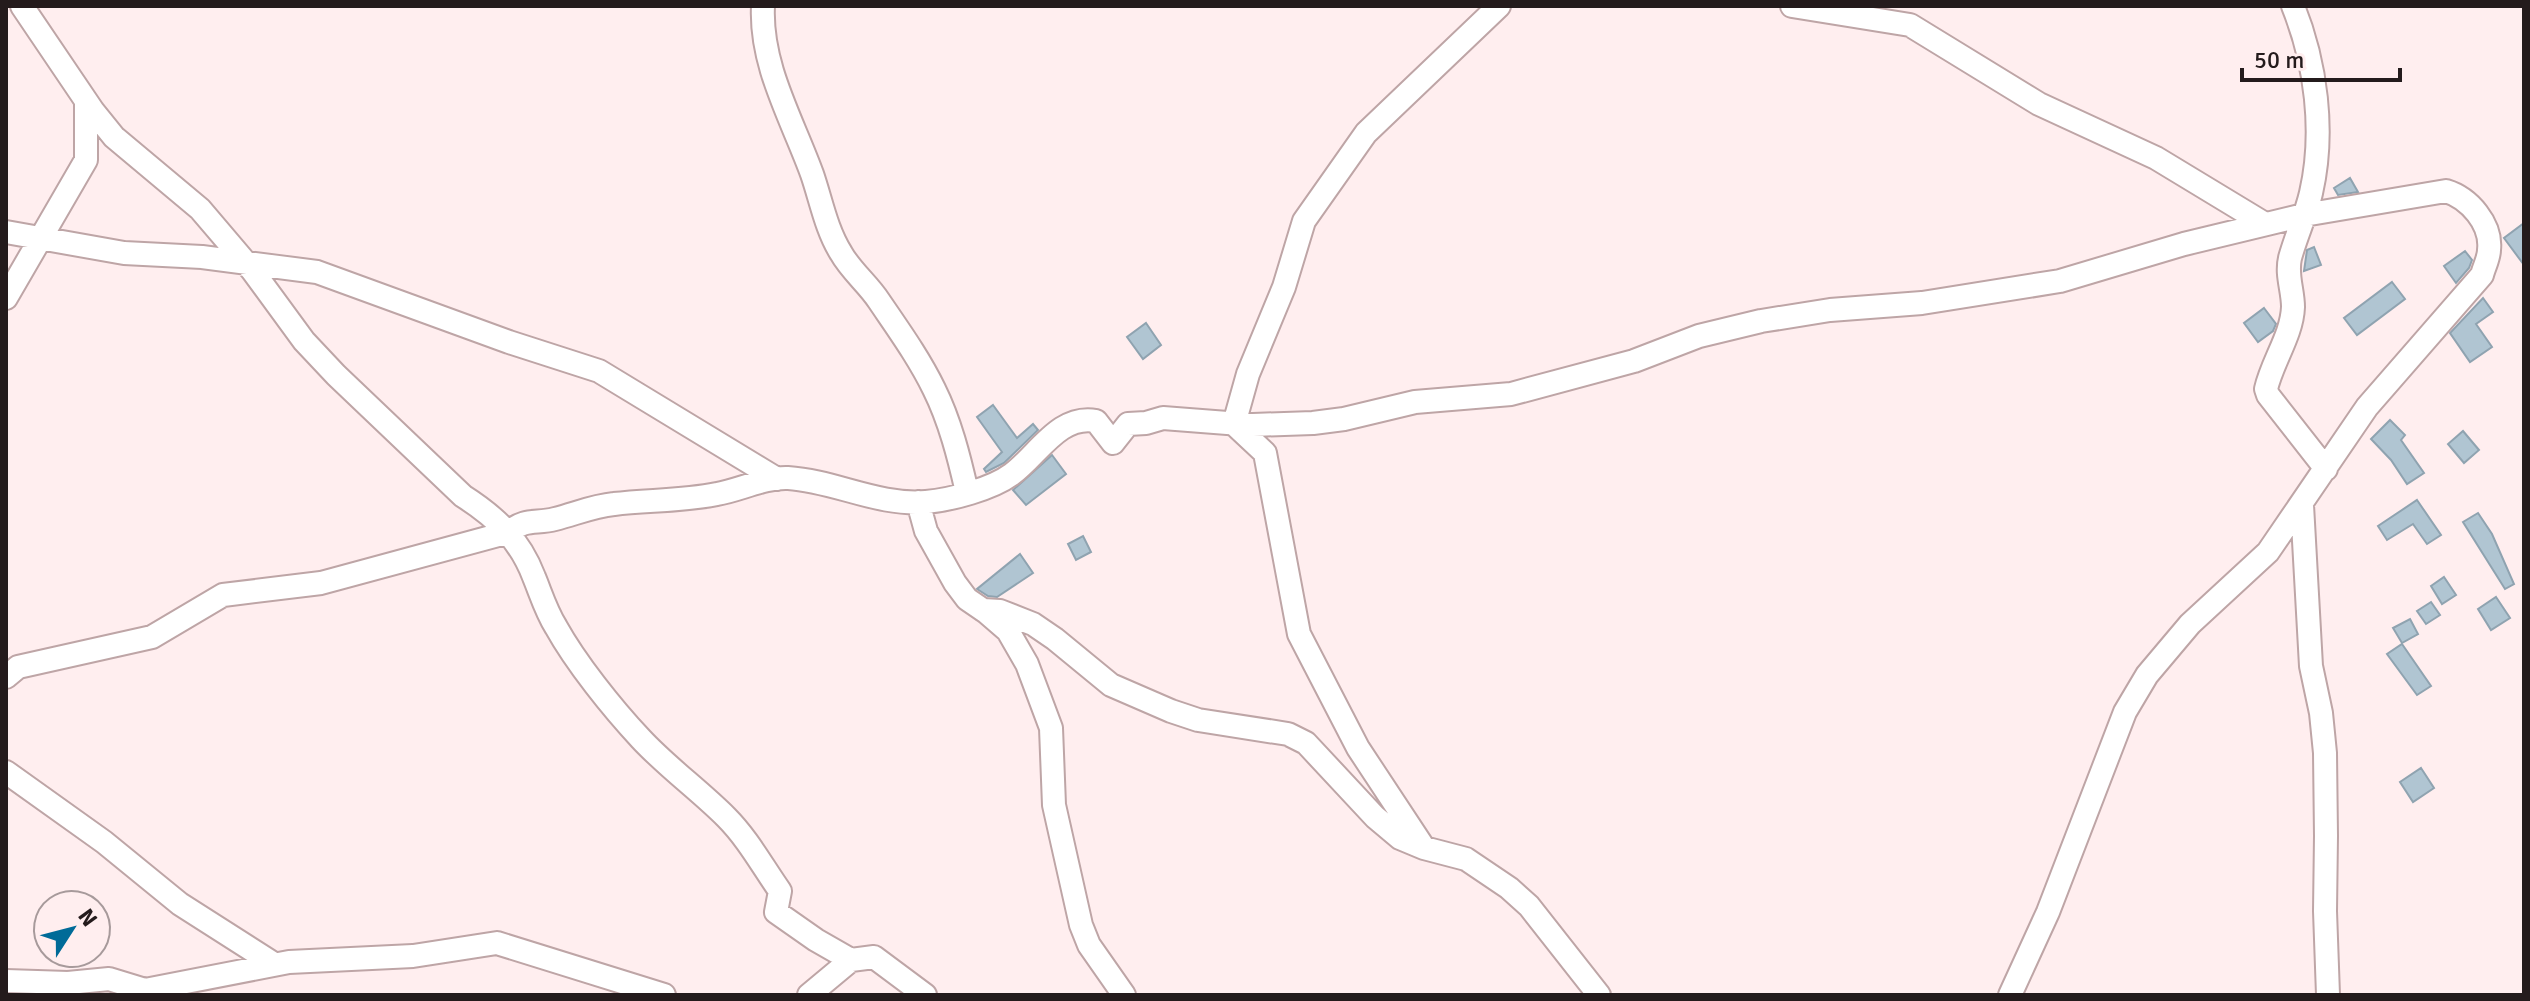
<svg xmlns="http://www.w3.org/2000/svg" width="2530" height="1001" viewBox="0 0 2530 1001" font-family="Signika,sans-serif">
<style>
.building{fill:#b0c5d2;stroke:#8fa3b0;stroke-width:2}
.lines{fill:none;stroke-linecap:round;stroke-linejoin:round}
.street-casing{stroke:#bea5a6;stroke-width:26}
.street{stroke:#fff;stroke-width:22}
</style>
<rect width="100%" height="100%" fill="#ffeeef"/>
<path class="building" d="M 2350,178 L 2358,192 L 2338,195 L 2334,188 Z
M 2524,223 L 2524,265 L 2504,238 Z
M 2314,247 L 2321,265 L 2304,271 L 2307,250 Z
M 2465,251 L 2472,260 L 2469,268 L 2456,283 L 2444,266 Z
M 2392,282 L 2405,299 L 2357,335 L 2344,318 Z
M 2483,298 L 2493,312 L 2476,324 L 2492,347 L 2470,362 L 2450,333 Z
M 2264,308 L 2276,324 L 2273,331 L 2258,342 L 2244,323 Z
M 1146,323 L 1161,345 L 1143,359 L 1127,337 Z
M 993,405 L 1017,438 L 1033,424 L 1038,430 L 1004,463 L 986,472 L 984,469 L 1002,452 L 977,417 Z
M 2390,420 L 2405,435 L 2401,440 L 2424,473 L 2407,484 L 2391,460 L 2371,439 Z
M 2463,431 L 2479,450 L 2464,463 L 2448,444 Z
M 1052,455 L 1066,474 L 1026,505 L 1013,490 Z
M 2417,500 L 2441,535 L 2427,544 L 2413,524 L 2387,540 L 2378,526 Z
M 2478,513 L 2492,534 L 2514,584 L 2505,589 L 2463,522 Z
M 1083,536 L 1091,552 L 1076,560 L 1068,544 Z
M 1020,554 L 1033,573 L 997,597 L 988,596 L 977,589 Z
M 2444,577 L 2456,595 L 2442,604 L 2431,586 Z
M 2496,597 L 2510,618 L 2491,630 L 2478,609 Z
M 2431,602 L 2440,615 L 2426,624 L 2417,611 Z
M 2410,619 L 2418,634 L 2402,643 L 2393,628 Z
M 2402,644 L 2431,686 L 2417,695 L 2387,654 Z
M 2421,768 L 2434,788 L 2413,802 L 2400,782 Z"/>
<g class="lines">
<g class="street-casing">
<path id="street" d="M 22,6 L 93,111 L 114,137 L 200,209 L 252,270 L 304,341 L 336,375 L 463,496 C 496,517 520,540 534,577 C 541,594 546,611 556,627 C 576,663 612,708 641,739 C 667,767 699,790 726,817 C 748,839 763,867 780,891 L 776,912 L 816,940 L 851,960 L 874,957 L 925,995
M 763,6 C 760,65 792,119 812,174 C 821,200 826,229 841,253 C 851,271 868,284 879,301 C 898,329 919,358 934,389 C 950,421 959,457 967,492
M 1792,6 L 1910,25 L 2039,104 L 2156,158 L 2265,224
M 2293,6 C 2316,63 2325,132 2311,193 C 2306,215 2296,236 2290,258 C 2286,275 2293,290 2293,307 C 2292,335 2272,362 2266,389 L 2268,395 L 2326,469
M 6,232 L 124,253 L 202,257 L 317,272 L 509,342 L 599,371 L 777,479
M 6,298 L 86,160 L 86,102
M 918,502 L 926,531 L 955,583 L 967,599 L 986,612 L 1008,631 L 1027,664 L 1051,728 L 1054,805 L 1081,925 L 1089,945 L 1124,995
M 2302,505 L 2311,666 L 2321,713 L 2325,753 L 2326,836 L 2325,911 L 2328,995
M 983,610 L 1000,611 L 1033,624 L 1055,639 L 1111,685 L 1171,711 L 1198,720 L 1288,734 L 1306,743 L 1375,817 L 1400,838 L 1424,848 L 1466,859 L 1509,888 L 1529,906 L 1599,995
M 6,677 L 18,667 L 152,637 L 223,595 L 321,583 L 509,532 C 525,518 536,524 555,519 C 575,514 593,506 614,504 C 648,500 683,501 717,494 C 740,490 765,477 788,478 C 835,481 878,506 926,502 C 950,500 992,489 1012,474 C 1038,455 1059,414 1096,421 L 1113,443 L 1128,424 L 1146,423 L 1163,418 L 1253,425 L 1313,423 L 1344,419 L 1415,402 L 1511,394 L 1634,361 L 1699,336 L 1761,321 L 1830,310 L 1922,303 L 2060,281 L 2184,244 L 2304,215 L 2446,191 C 2469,198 2492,224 2489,250 C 2489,258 2484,267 2482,275 L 2367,407 L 2268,552 L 2190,624 L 2147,675 L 2125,712 L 2048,912 L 2010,995
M 6,772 L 104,842 L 180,904 L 274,964
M 1424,848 L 1358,748 L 1299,634 L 1265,453 L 1234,424 L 1248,374 L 1284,287 L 1304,221 L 1366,133 L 1499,6
M 6,981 L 68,983 L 109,979 L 145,990 L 289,962 L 413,956 L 497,943 L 664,995
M 809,995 L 851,960"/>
</g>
<use href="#street" class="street"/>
</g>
<rect width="2530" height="1001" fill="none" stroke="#241b1c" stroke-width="16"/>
<g transform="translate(72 929) rotate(54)"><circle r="38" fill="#ffeeef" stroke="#a79a9b" stroke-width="2"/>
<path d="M0-6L14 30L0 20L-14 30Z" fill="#006b98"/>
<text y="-12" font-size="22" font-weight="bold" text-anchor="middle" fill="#241b1c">N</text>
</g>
<path d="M2242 68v12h158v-12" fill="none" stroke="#241b1c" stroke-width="4"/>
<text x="2254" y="68" font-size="24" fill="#241b1c" stroke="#ffeeef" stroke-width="6" paint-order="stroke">50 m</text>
</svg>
